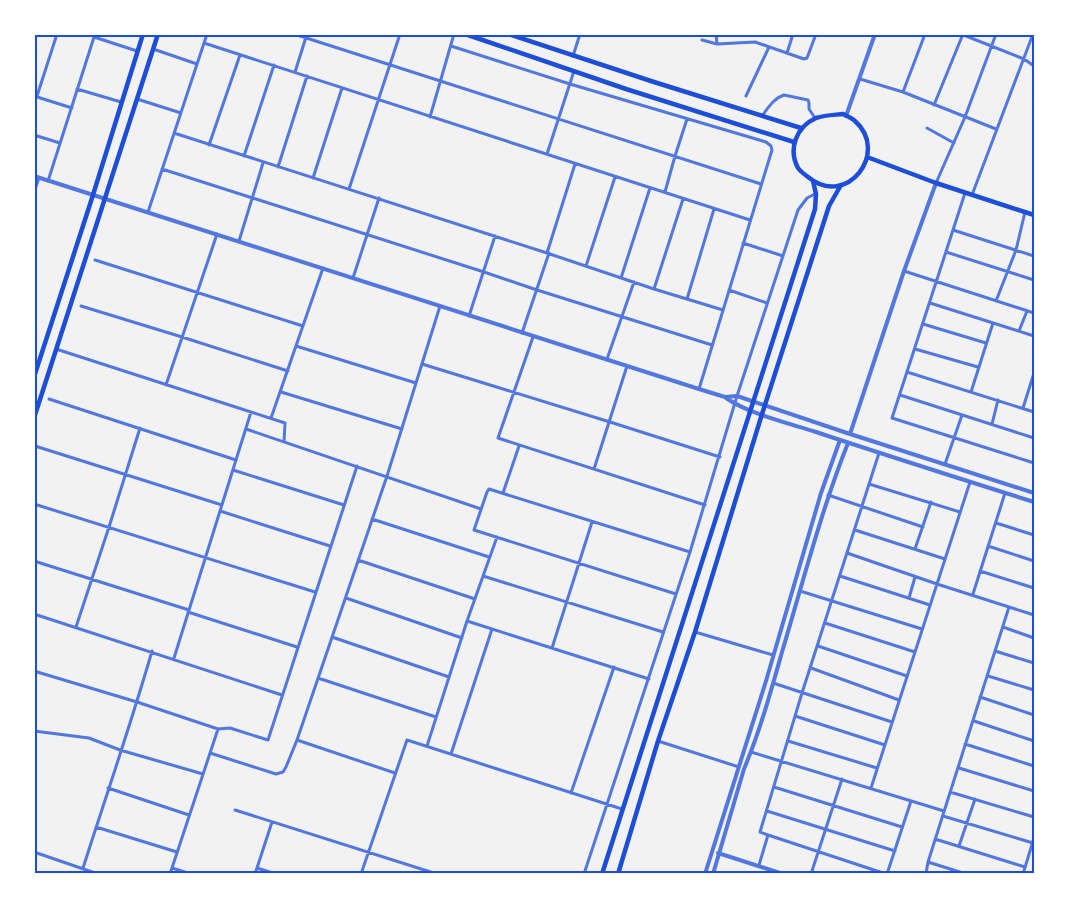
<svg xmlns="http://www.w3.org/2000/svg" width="1069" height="908" viewBox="0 0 1069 908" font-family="'Space Grotesk',sans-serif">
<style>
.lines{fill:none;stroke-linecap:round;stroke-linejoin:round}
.minor{stroke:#5277de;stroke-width:3}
.tertiary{stroke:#5277de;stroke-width:4}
.secondary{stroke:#1d4ed8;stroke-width:4.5}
.neatline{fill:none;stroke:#1d4ed8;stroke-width:2}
</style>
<rect width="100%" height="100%" fill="#f2f2f2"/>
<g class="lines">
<path class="minor" d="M 294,34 L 761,184
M 716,34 L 717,44
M 961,34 L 1024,59 L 1034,66
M 94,37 L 137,51
M 702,40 L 717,44 L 755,42 L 804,59 L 807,58 L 816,34
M 204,43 L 750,220
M 451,46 L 570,84 L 766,142 L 771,146 L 772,150 L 699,389
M 153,49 L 197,64
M 787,53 L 793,34
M 573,56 L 580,34
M 295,72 L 307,34
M 860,79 L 903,92 L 996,129
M 77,89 L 121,102
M 903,92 L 925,34
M 34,96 L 72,108
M 37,96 L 57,34
M 746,96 L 769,47
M 137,99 L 181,113
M 934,105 L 963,34
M 762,116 C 768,108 774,98 784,95 L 808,100 L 809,103 L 809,109 L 815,118
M 430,117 L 454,34
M 927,128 L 954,143
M 174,133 L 547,253 L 654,289 L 723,310
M 34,135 L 60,143
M 209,145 L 240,55
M 547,154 L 574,71
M 244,156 L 274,65
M 278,167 L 307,76
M 162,169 L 484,272 L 537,290 L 712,345
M 313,178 L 342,88
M 48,181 L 95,34
M 936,183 L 965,117 L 996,34
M 349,189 L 400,34
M 34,192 L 39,178
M 665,192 L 675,156 L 687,119
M 965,193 L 892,418 L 1034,463
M 972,195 L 1033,34
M 148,212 L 207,34
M 953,230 L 1034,256
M 239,241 L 263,163
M 743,243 L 783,256
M 946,252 L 1034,280
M 547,253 L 575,164
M 95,260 L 303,326
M 586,266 L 615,177
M 904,271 L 1034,313
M 353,278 L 379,198
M 621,278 L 650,188
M 654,289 L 683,199
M 729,290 L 767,303
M 687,299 L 714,209
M 996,301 L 1016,250 L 1025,212
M 930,303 L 1034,336
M 81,306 L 182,337 L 288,371
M 469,316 L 495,236
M 923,324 L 986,343
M 1019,331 L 1027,311
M 522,333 L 549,253
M 533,337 L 498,438 L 705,505
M 296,346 L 416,383
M 56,349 L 285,423 L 284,442
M 915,349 L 978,367
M 607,359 L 634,282
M 422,364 L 610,422 L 720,457
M 907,372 L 1034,412
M 166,385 L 217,234
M 281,392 L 402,429
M 971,392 L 993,323
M 900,395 L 1034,438
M 49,399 L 236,460
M 1023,408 L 1034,373
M 271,418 L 323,268
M 992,424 L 998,400
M 246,429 L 481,509
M 35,446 L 222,505
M 945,464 L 962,415
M 594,469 L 627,366
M 233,470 L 344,505
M 869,484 L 960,512
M 503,493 L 519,446
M 828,495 L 923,527
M 34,504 L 315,592
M 220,511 L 330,546
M 372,519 L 489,557
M 996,523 L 1034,535
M 855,530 L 945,559
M 988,546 L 1034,561
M 915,549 L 931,502
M 847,553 L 937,584 L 1034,615
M 358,560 L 475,599
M 34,561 L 189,610
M 980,571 L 1034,588
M 483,576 L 663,632
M 840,576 L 930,605
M 800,591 L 922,629
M 676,594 L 474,530 L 487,492 L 489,489 L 690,552
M 973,594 L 1005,493
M 346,598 L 462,638
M 909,598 L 915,577
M 188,612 L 297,647
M 34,614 L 282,695
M 467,621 L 649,679
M 825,623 L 915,652
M 76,627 L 109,527 L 140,428
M 1003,627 L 1034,638
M 695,632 L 773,655
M 332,637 L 449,677
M 818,646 L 907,676
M 552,648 L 592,522
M 995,651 L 1034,663
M 174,658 L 251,412
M 811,668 L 899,700
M 34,671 L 137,702 L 218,729 L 230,728 L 268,740 L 357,466
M 988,676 L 1034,690
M 318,678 L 436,717
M 773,683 L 892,722
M 980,697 L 1034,715
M 795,716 L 885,745
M 974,721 L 1034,741
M 34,731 L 89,738 L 120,750 L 203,774
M 297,740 L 395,773
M 658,741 L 739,767
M 788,741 L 877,768
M 965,744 L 1034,766
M 427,746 L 467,621 L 497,537
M 751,752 L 944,811
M 210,753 L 276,774 L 283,772 L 286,767 L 297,740 L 387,476 L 440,306
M 451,754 L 492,629
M 959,768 L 1034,791
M 774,787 L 902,827
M 108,788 L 189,815
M 871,788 L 970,482
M 950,792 L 1034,817
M 571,793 L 614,667
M 235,810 L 437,874
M 767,811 L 895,851
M 943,816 L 1033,843
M 96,827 L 177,852
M 768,835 L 886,874
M 935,839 L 1025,867
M 959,846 L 975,799
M 34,852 L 98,874
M 928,862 L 966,874
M 759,865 L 768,835 L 760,832 L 802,693 L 879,453
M 83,868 C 106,796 131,724 152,651
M 172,868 L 191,874
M 257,868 L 276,874
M 170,874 L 218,729
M 255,874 L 272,822
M 361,874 L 407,740 L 622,809
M 584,874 L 690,552 L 737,396 L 798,210 L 807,198 L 815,194
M 811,874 L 842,779
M 887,874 L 911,801
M 926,874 L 928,862 L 1009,607
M 1023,874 L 1034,838"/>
<path class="tertiary" d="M 846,116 L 875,34
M 34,176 L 699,389 L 725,397 L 737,396 L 847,433 L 1034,493
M 726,398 C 749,414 788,423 816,432 C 888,456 961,479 1034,502
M 850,434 L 904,271 L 936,183
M 718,853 L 783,874
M 705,874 L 766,681 L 821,493 L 840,440
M 713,874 L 744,769 C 760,731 771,691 782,652 C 803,582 821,511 848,443"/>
<path class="secondary" d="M 465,34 L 626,89 L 794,142
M 508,34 L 654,82 L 801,128
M 843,114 C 847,116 852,118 855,121 C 890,152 847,209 808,177 C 804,174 801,172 798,168 C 788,149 796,127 816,118 C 825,115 834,115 843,114 Z
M 867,157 L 936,183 L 1034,215
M 34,377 L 93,195 L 143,34
M 34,418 L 158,34
M 602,874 L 815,209 L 816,194 L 813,181
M 618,874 L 658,741 L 695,632 L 762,414 L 829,206 L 841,185"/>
</g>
<rect width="1069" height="908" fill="none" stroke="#ffffff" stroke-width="72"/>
<rect x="36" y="36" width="997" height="836" class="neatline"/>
</svg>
